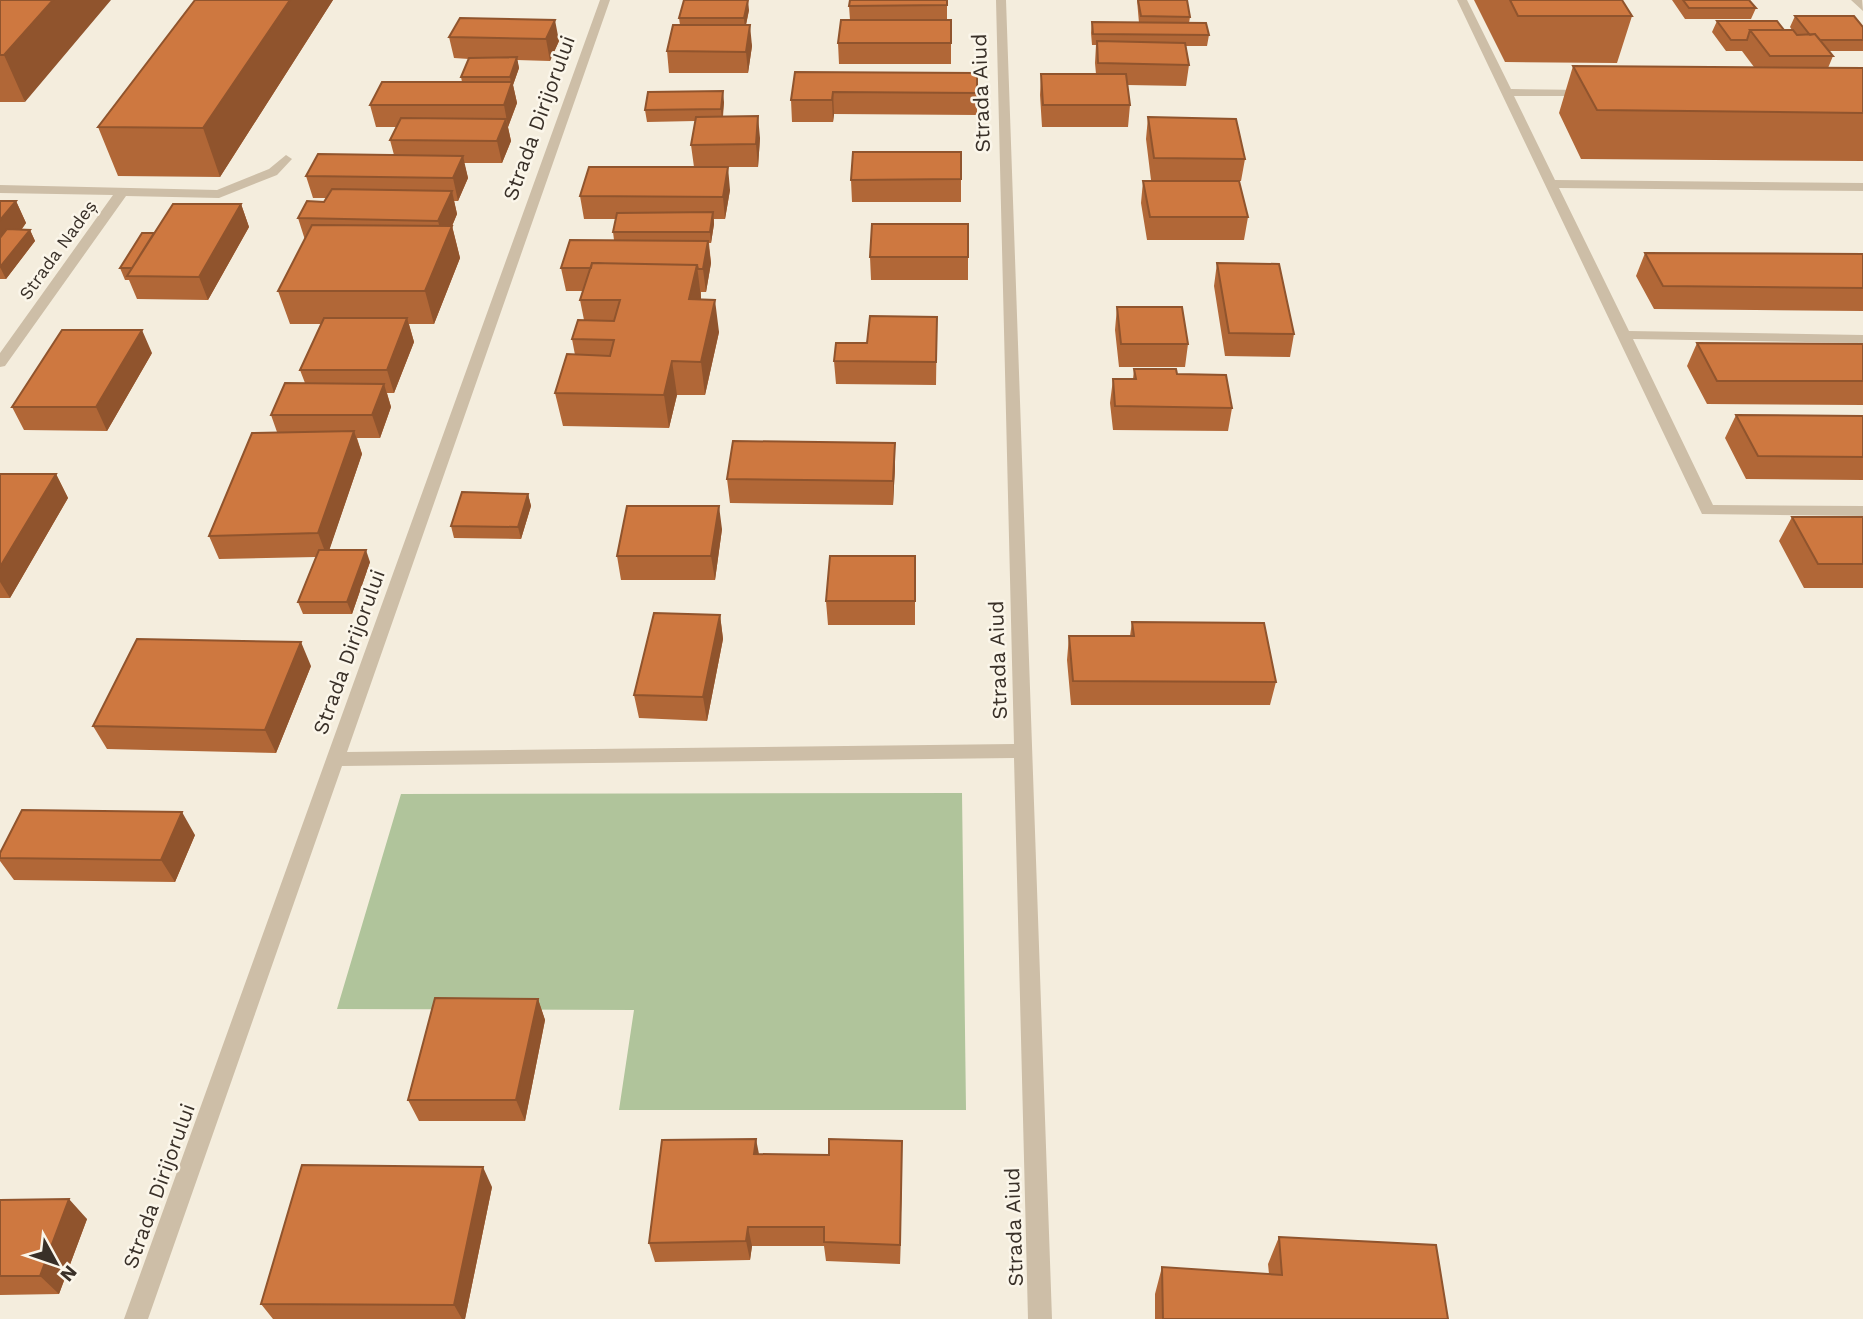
<svg xmlns="http://www.w3.org/2000/svg" width="1863" height="1319" viewBox="0 0 1863 1319" font-family="'Work Sans',sans-serif">
<style>
.green{fill:#b0c49b}
.lines{fill:none;stroke-linecap:round;stroke-linejoin:round}
.minor{fill:#cdbea7;fill-rule:evenodd}
.wall{fill:#b16737}
.shaded-wall{fill:#90542d}
.building{fill:#ce7840;stroke:#90542d;stroke-width:2}
.labels{text-anchor:middle;stroke-width:5;stroke-linejoin:round;paint-order:stroke}
.far-street-label{font-size:18px;fill:#393028;stroke:#fbf6ea}
.street-label{font-size:21px;fill:#393028;stroke:#fbf6ea}
</style>
<rect width="100%" height="100%" fill="#f4eddd"/>
<path class="green" d="M 962,793 L 966,1110 L 619,1110 L 634,1010 L 337,1009 L 401,794 Z"/>
<g class="lines">
<path class="minor" d="M 600,0 L 610,0 L 347,752 L 1014,744 L 996,0 L 1006,0 L 1052,1319 L 1028,1319 L 1014,758 L 342,766 L 148,1319 L 124,1319 Z
M 1457,0 L 1467,0 L 1511,89 L 1587,90 L 1593,93 L 1587,96 L 1514,96 L 1555,180 L 1863,183 L 1863,191 L 1559,188 L 1629,331 L 1863,335 L 1863,343 L 1633,339 L 1713,505 L 1863,506 L 1863,516 L 1702,514 Z
M 1851,0 L 1862,0 L 1863,11 Z
M 286,155 L 292,159 L 277,175 L 219,198 L 126,196 L 5,366 L 0,367 L 0,353 L 113,195 L 0,193 L 0,185 L 217,190 L 269,169 Z"/>
</g>
<path class="wall" d="M 0,0 L 25,102 L 0,102 Z
M 195,0 L 333,0 L 220,177 L 118,176 L 98,127 Z
M 947,0 L 947,20 L 951,20 L 951,64 L 839,64 L 838,43 L 850,20 L 849,6 Z
M 1137,0 L 1187,0 L 1190,17 L 1189,23 L 1209,35 L 1207,46 L 1186,46 L 1189,65 L 1186,86 L 1127,85 L 1130,105 L 1128,127 L 1042,127 L 1040,95 L 1041,74 L 1096,74 L 1095,63 L 1096,45 L 1092,45 L 1091,33 L 1092,22 L 1139,23 Z
M 1474,0 L 1622,0 L 1632,16 L 1617,63 L 1505,62 Z
M 1672,0 L 1683,0 L 1756,8 L 1751,19 L 1685,19 Z
M 749,10 L 746,25 L 752,46 L 748,73 L 669,73 L 667,51 L 680,25 L 679,18 Z
M 1795,16 L 1863,27 L 1863,51 L 1829,51 L 1833,56 L 1828,68 L 1863,68 L 1863,161 L 1581,159 L 1559,113 L 1573,66 L 1754,67 L 1742,51 L 1726,51 L 1712,32 L 1717,21 L 1784,30 L 1792,30 L 1790,27 Z
M 460,18 L 559,41 L 550,61 L 517,60 L 519,68 L 513,85 L 517,103 L 508,127 L 511,141 L 502,163 L 464,163 L 468,178 L 458,201 L 454,201 L 457,214 L 452,226 L 460,258 L 434,324 L 409,324 L 414,342 L 394,393 L 387,393 L 391,407 L 380,438 L 357,438 L 362,454 L 329,550 L 370,562 L 352,614 L 303,614 L 298,602 L 316,557 L 219,559 L 209,536 L 277,432 L 271,415 L 305,383 L 300,370 L 321,324 L 290,324 L 278,291 L 305,240 L 298,218 L 324,202 L 326,198 L 313,198 L 306,176 L 394,155 L 390,140 L 396,127 L 376,127 L 370,105 L 462,82 L 461,77 L 469,59 L 454,58 L 449,37 Z
M 795,72 L 977,73 L 977,115 L 834,114 L 833,122 L 792,122 L 791,100 Z
M 724,102 L 723,117 L 760,138 L 758,167 L 705,167 L 730,190 L 725,219 L 714,219 L 714,224 L 711,243 L 709,243 L 711,263 L 706,292 L 701,292 L 701,299 L 719,332 L 705,395 L 677,395 L 669,428 L 563,426 L 555,393 L 575,355 L 572,339 L 584,320 L 580,300 L 583,291 L 566,291 L 561,268 L 614,240 L 613,232 L 616,219 L 584,219 L 580,196 L 694,167 L 691,145 L 695,121 L 647,122 L 645,110 Z
M 1148,117 L 1245,159 L 1241,181 L 1239,181 L 1248,217 L 1244,240 L 1147,240 L 1141,203 L 1143,181 L 1200,181 L 1151,180 L 1146,139 Z
M 961,179 L 961,202 L 852,202 L 851,180 Z
M 0,201 L 16,201 L 26,223 L 22,229 L 30,230 L 35,241 L 6,279 L 0,279 Z
M 241,204 L 249,227 L 208,300 L 137,299 L 129,280 L 125,280 L 120,268 L 154,233 Z
M 1645,253 L 1863,254 L 1863,311 L 1654,309 L 1636,276 Z
M 870,257 L 968,257 L 968,280 L 871,280 Z
M 1217,263 L 1294,334 L 1290,357 L 1225,356 L 1214,286 Z
M 1117,307 L 1188,344 L 1185,367 L 1119,367 L 1115,330 Z
M 937,317 L 936,385 L 836,384 L 834,361 Z
M 1697,343 L 1863,344 L 1863,405 L 1707,404 L 1687,366 Z
M 152,353 L 107,431 L 24,430 L 12,407 Z
M 1134,369 L 1232,408 L 1228,431 L 1113,430 L 1110,403 L 1113,379 L 1133,379 Z
M 1736,415 L 1863,416 L 1863,480 L 1746,479 L 1725,438 Z
M 895,443 L 895,466 L 893,505 L 730,503 L 727,479 Z
M 0,474 L 56,474 L 68,498 L 10,598 L 0,598 Z
M 528,494 L 531,506 L 521,539 L 454,538 L 451,526 Z
M 1792,517 L 1863,517 L 1863,588 L 1804,588 L 1779,541 Z
M 722,529 L 715,580 L 621,580 L 617,556 Z
M 915,556 L 915,625 L 828,625 L 826,601 Z
M 720,615 L 723,639 L 707,721 L 639,718 L 634,695 Z
M 1132,622 L 1276,682 L 1270,705 L 1071,705 L 1067,660 L 1069,636 L 1130,636 Z
M 311,666 L 276,753 L 107,749 L 93,726 Z
M 195,835 L 175,882 L 14,880 L 0,861 L 0,853 Z
M 538,999 L 545,1020 L 525,1121 L 419,1121 L 408,1100 Z
M 759,1154 L 902,1161 L 900,1264 L 826,1261 L 824,1246 L 752,1246 L 750,1260 L 655,1262 L 649,1243 Z
M 492,1187 L 465,1319 L 273,1319 L 261,1304 Z
M 0,1200 L 87,1219 L 59,1294 L 0,1295 Z
M 1279,1237 L 1448,1319 L 1155,1319 L 1155,1294 L 1162,1267 L 1269,1274 L 1268,1264 Z"/>
<path class="shaded-wall" d="M 53,0 L 111,0 L 25,102 L 4,55 Z
M 290,0 L 333,0 L 220,177 L 203,128 Z
M 748,0 L 749,10 L 745,29 L 744,18 Z
M 555,20 L 559,41 L 550,61 L 546,39 Z
M 750,25 L 752,46 L 748,73 L 746,52 Z
M 517,57 L 519,68 L 513,85 L 517,103 L 508,127 L 504,105 L 511,84 L 510,77 Z
M 723,91 L 724,102 L 722,120 L 721,109 Z
M 833,92 L 834,114 L 833,122 L 832,100 Z
M 758,116 L 760,138 L 758,167 L 756,144 Z
M 506,119 L 511,141 L 502,163 L 497,141 Z
M 463,156 L 468,178 L 458,201 L 453,178 Z
M 728,167 L 730,190 L 725,219 L 723,197 Z
M 452,191 L 457,214 L 452,226 L 460,258 L 434,324 L 425,291 L 444,244 L 438,221 Z
M 16,201 L 26,223 L 0,257 L 0,220 Z
M 241,204 L 249,227 L 208,300 L 199,277 Z
M 713,212 L 714,224 L 711,243 L 710,232 Z
M 30,230 L 35,241 L 6,279 L 0,267 Z
M 708,241 L 711,263 L 706,292 L 703,269 Z
M 697,265 L 701,298 L 693,332 L 689,299 Z
M 715,300 L 719,332 L 705,395 L 701,362 Z
M 407,318 L 414,342 L 394,393 L 387,370 Z
M 142,330 L 152,353 L 107,431 L 96,407 Z
M 672,361 L 677,395 L 669,428 L 664,395 Z
M 384,384 L 391,407 L 380,438 L 372,415 Z
M 354,431 L 362,454 L 327,557 L 318,533 Z
M 895,443 L 895,466 L 893,505 L 893,481 Z
M 56,474 L 68,498 L 10,598 L 0,582 L 0,567 Z
M 528,494 L 531,506 L 521,539 L 518,527 Z
M 719,506 L 722,529 L 715,580 L 711,556 Z
M 366,550 L 370,562 L 352,614 L 347,602 Z
M 720,615 L 723,639 L 707,721 L 703,697 Z
M 301,642 L 311,666 L 276,753 L 265,730 Z
M 182,812 L 195,835 L 175,882 L 161,860 Z
M 538,999 L 545,1020 L 525,1121 L 516,1100 Z
M 756,1139 L 760,1159 L 754,1154 Z
M 902,1141 L 902,1161 L 900,1264 L 900,1245 Z
M 483,1167 L 492,1187 L 465,1319 L 462,1319 L 454,1305 Z
M 69,1199 L 87,1219 L 59,1294 L 40,1276 Z
M 748,1227 L 752,1246 L 750,1260 L 746,1241 Z"/>
<path class="building" d="M 0,0 L 53,0 L 4,55 L 0,55 Z
M 195,0 L 290,0 L 203,128 L 98,127 Z
M 684,0 L 748,0 L 744,18 L 679,18 Z
M 850,0 L 947,0 L 947,5 L 849,6 Z
M 1138,0 L 1187,0 L 1190,17 L 1141,16 Z
M 1510,0 L 1622,0 L 1632,16 L 1518,16 Z
M 1683,0 L 1749,0 L 1756,8 L 1689,8 Z
M 1795,16 L 1854,16 L 1863,27 L 1863,40 L 1820,40 L 1815,34 L 1810,35 Z
M 460,18 L 555,20 L 546,39 L 449,37 Z
M 841,20 L 951,20 L 951,43 L 838,43 Z
M 1717,21 L 1777,21 L 1784,30 L 1750,30 L 1747,40 L 1731,40 Z
M 1092,22 L 1206,23 L 1209,35 L 1093,34 Z
M 673,25 L 750,25 L 746,52 L 667,51 Z
M 1750,30 L 1793,30 L 1797,35 L 1815,34 L 1833,56 L 1770,56 Z
M 1097,41 L 1185,43 L 1189,65 L 1098,63 Z
M 517,57 L 510,77 L 461,77 L 469,58 Z
M 1573,66 L 1863,68 L 1863,113 L 1597,110 Z
M 795,72 L 977,73 L 977,93 L 833,92 L 832,100 L 791,100 Z
M 1041,74 L 1126,74 L 1130,105 L 1043,105 Z
M 382,82 L 512,82 L 504,105 L 370,105 Z
M 723,91 L 721,109 L 645,110 L 648,92 Z
M 758,116 L 756,144 L 691,145 L 696,117 Z
M 1148,117 L 1236,119 L 1245,159 L 1154,158 Z
M 401,118 L 506,119 L 497,141 L 390,140 Z
M 853,152 L 961,152 L 961,179 L 851,180 Z
M 318,154 L 463,156 L 453,178 L 306,176 Z
M 589,167 L 728,167 L 723,197 L 580,196 Z
M 1143,181 L 1239,181 L 1248,217 L 1150,217 Z
M 332,189 L 452,191 L 438,221 L 298,218 L 307,201 L 324,202 Z
M 0,201 L 16,201 L 0,220 Z
M 173,204 L 241,204 L 199,277 L 127,276 Z
M 713,212 L 710,232 L 613,232 L 617,213 Z
M 872,224 L 968,224 L 968,257 L 870,257 Z
M 312,225 L 452,226 L 425,291 L 278,291 Z
M 7,229 L 30,230 L 0,267 L 0,238 Z
M 142,233 L 154,233 L 132,268 L 120,268 Z
M 570,240 L 708,241 L 703,269 L 698,269 L 697,265 L 592,263 L 591,268 L 561,268 Z
M 1645,253 L 1863,254 L 1863,288 L 1663,286 Z
M 592,263 L 697,265 L 689,299 L 715,300 L 701,362 L 672,361 L 664,395 L 555,393 L 567,354 L 610,356 L 614,340 L 572,339 L 578,320 L 614,321 L 620,300 L 580,300 Z
M 1217,263 L 1279,264 L 1294,334 L 1229,333 Z
M 1117,307 L 1182,307 L 1188,344 L 1121,344 Z
M 870,316 L 937,317 L 936,362 L 834,361 L 836,343 L 867,343 Z
M 324,318 L 407,318 L 387,370 L 300,370 Z
M 62,330 L 142,330 L 96,407 L 12,407 Z
M 1697,343 L 1863,344 L 1863,381 L 1717,381 Z
M 1134,369 L 1176,369 L 1177,374 L 1226,375 L 1232,408 L 1115,406 L 1113,379 L 1136,379 Z
M 285,383 L 384,384 L 372,415 L 271,415 Z
M 1736,415 L 1863,416 L 1863,457 L 1758,456 Z
M 354,431 L 318,533 L 209,536 L 252,433 Z
M 733,441 L 895,443 L 893,481 L 727,479 Z
M 0,474 L 56,474 L 0,567 Z
M 462,492 L 528,494 L 518,527 L 451,526 Z
M 627,506 L 719,506 L 711,556 L 617,556 Z
M 1792,517 L 1863,517 L 1863,564 L 1818,564 Z
M 319,550 L 366,550 L 347,602 L 298,602 Z
M 830,556 L 915,556 L 915,601 L 826,601 Z
M 654,613 L 720,615 L 703,697 L 634,695 Z
M 1132,622 L 1264,623 L 1276,682 L 1073,681 L 1069,636 L 1134,636 Z
M 137,639 L 301,642 L 265,730 L 93,726 Z
M 22,810 L 182,812 L 161,860 L 0,858 L 0,853 Z
M 435,998 L 538,999 L 516,1100 L 408,1100 Z
M 756,1139 L 754,1154 L 829,1155 L 829,1139 L 902,1141 L 900,1245 L 824,1242 L 824,1227 L 748,1227 L 746,1241 L 649,1243 L 662,1140 Z
M 302,1165 L 483,1167 L 454,1305 L 261,1304 Z
M 69,1199 L 40,1276 L 0,1276 L 0,1200 Z
M 1279,1237 L 1436,1245 L 1448,1319 L 1163,1319 L 1162,1267 L 1282,1275 Z"/>
<g class="labels">
<g class="far-street-label">
<text transform="translate(58 250) rotate(-54)" y="6">Strada Nadeș</text>
</g>
<g class="street-label">
<text transform="translate(981 93) rotate(-92)" y="7">Strada Aiud</text>
<text transform="translate(539 118) rotate(-70)" y="7">Strada Dirijorului</text>
<text transform="translate(349 652) rotate(-70)" y="7">Strada Dirijorului</text>
<text transform="translate(998 660) rotate(-92)" y="7">Strada Aiud</text>
<text transform="translate(159 1186) rotate(-70)" y="7">Strada Dirijorului</text>
<text transform="translate(1014 1227) rotate(-92)" y="7">Strada Aiud</text>
</g>
</g>
<g transform="translate(56 1263) rotate(130)" stroke="#fbf6ea" stroke-width="5" paint-order="stroke">
<path d="M0-5L12 26L0 18L-12 26Z" fill="#393028"/>
<text y="-10" font-size="19" font-weight="bold" text-anchor="middle" fill="#393028">N</text>
</g>
</svg>
